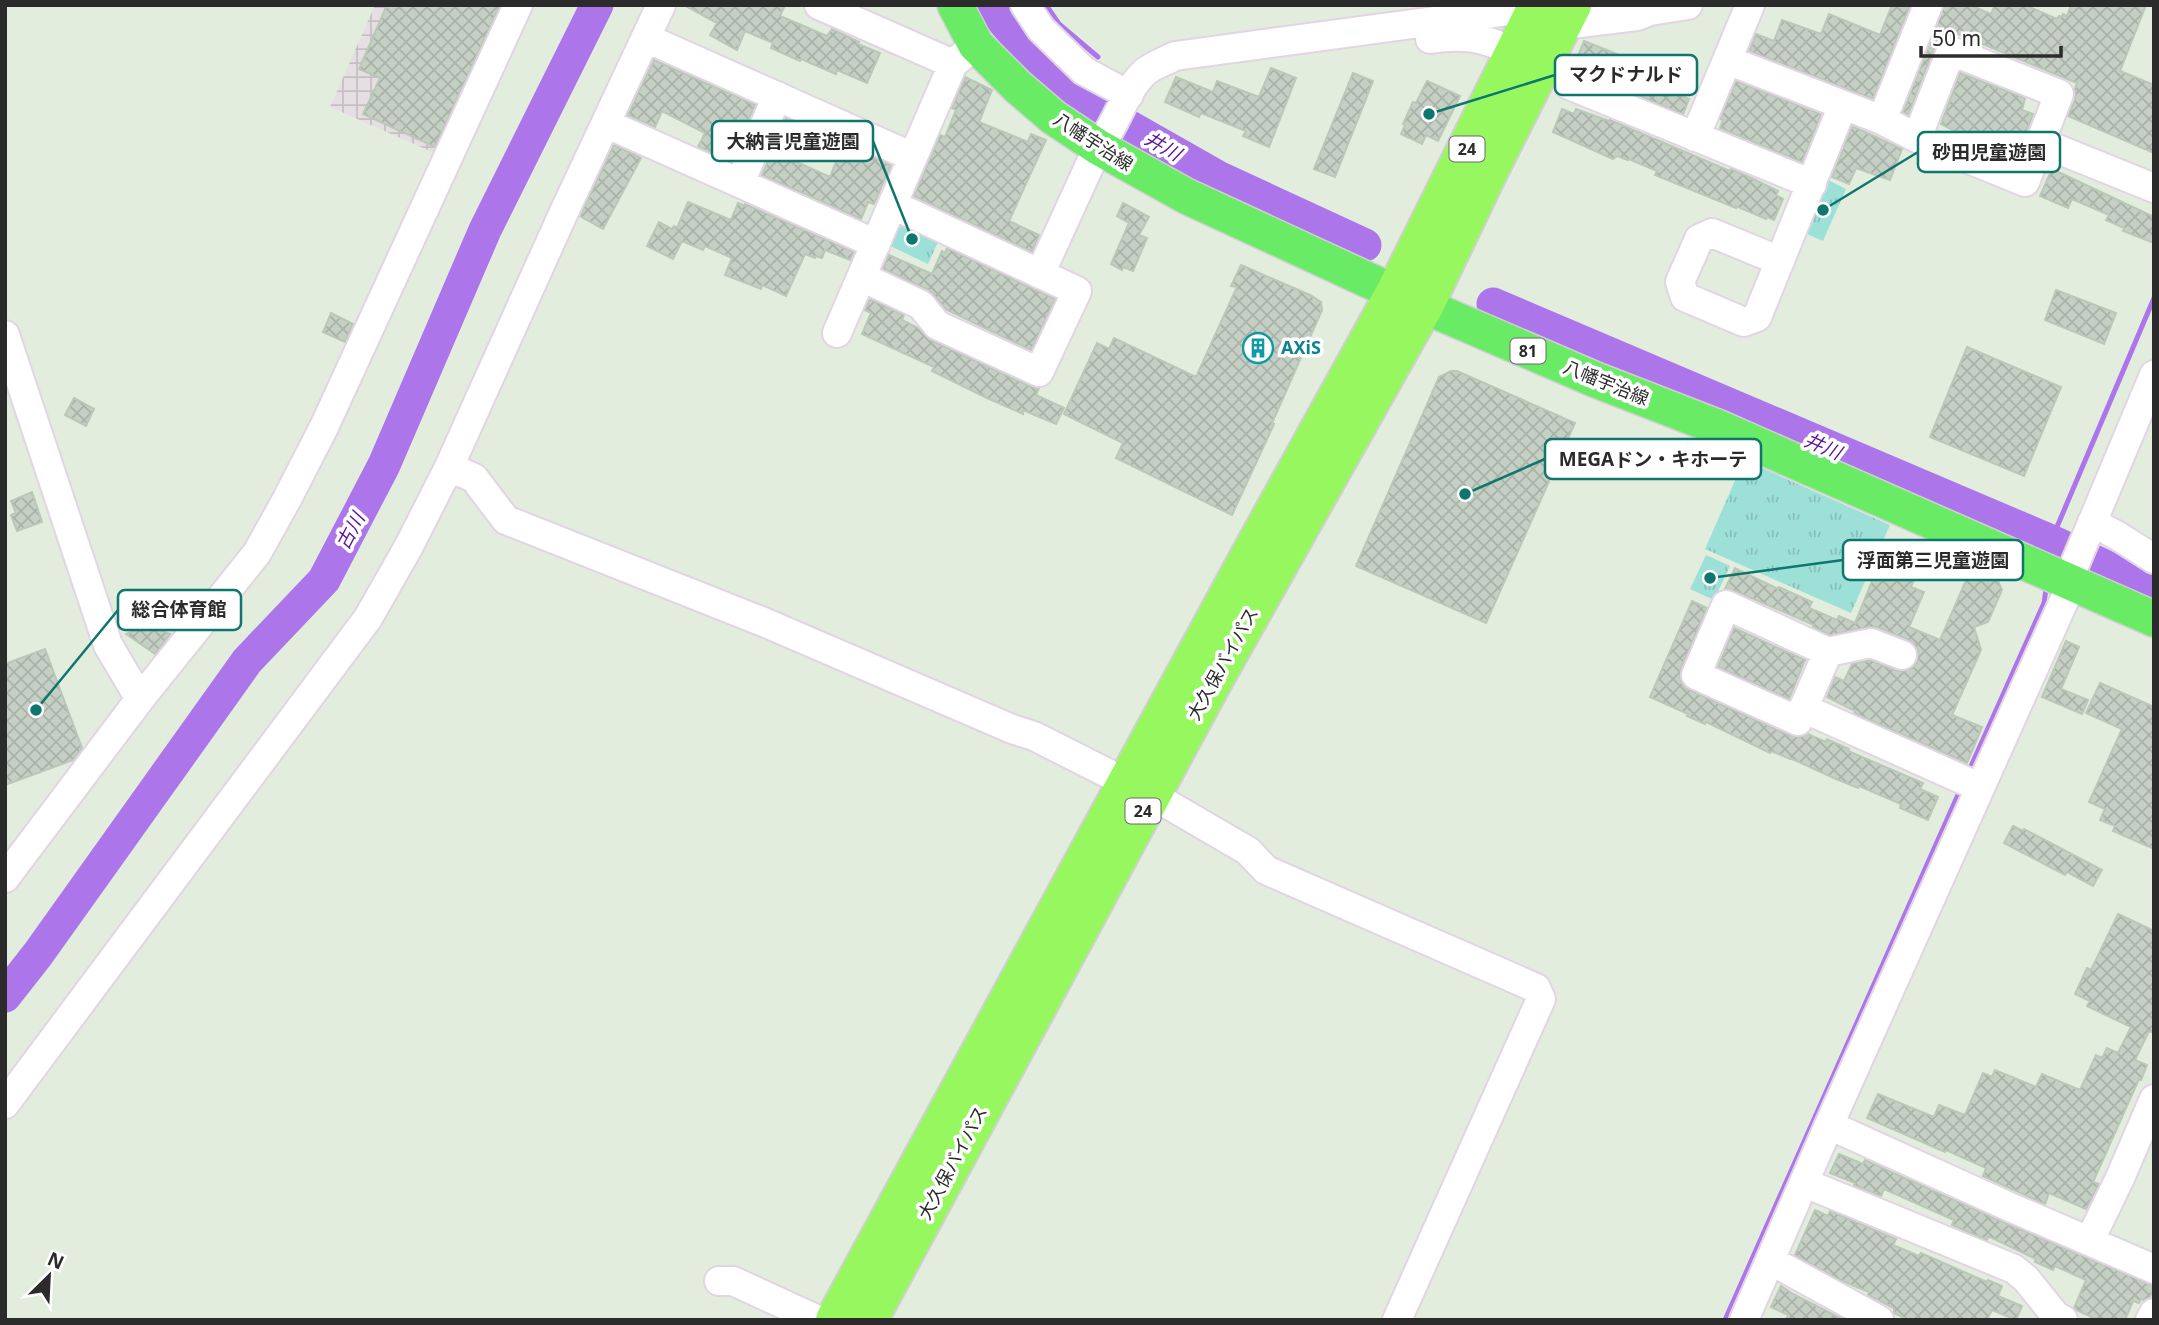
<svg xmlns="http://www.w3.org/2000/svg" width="2159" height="1325" viewBox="0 0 2159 1325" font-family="'Noto Sans','Noto Sans JP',sans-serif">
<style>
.industrial{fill:url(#industrial-grid)}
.grass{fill:url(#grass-tufts)}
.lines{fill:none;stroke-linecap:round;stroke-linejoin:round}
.stream{stroke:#ac76ea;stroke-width:5}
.river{stroke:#ac76ea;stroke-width:33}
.building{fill:url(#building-cross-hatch);stroke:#bac8b8;stroke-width:2}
.minor-casing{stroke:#e3d4e3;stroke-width:32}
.major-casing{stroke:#d0d0d0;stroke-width:38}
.highway-casing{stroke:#d0d0d0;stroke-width:42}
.minor{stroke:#fff;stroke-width:28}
.major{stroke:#6aeb65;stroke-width:35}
.highway{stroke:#97f75f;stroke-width:38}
.labels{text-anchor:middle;stroke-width:7;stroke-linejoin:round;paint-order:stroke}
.shield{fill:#fff;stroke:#6b6b6b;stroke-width:2}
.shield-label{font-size:16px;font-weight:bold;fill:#2b2b2b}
.street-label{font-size:18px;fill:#2b2b2b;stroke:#fff}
.culture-label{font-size:18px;font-weight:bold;fill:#0d838f;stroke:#fff;text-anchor:start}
.water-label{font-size:19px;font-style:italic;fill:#5b1397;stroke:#fff}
.leader{fill:none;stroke:#0f766e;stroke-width:2.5}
.callout-dot{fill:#0f766e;stroke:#fff;stroke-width:2.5}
.callout{fill:#fff;stroke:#0f766e;stroke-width:2.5}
.callout-label{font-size:19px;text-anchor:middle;font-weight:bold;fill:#2b2b2b}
</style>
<defs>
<pattern id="industrial-grid" width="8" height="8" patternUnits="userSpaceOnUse" patternTransform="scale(1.75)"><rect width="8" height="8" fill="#e5dee2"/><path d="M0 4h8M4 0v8" fill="none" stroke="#c5bfc2"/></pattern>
<pattern id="grass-tufts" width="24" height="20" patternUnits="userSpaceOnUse" patternTransform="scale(1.75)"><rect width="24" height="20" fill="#9de0d7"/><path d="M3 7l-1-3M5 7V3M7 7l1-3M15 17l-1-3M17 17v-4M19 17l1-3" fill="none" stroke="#87c0b9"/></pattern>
<pattern id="building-cross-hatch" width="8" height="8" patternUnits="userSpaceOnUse" patternTransform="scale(1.75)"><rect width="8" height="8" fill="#c5cfc4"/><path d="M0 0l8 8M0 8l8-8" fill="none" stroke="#a9b2a9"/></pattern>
</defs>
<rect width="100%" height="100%" fill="#e2edde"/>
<path class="industrial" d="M 375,5 L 508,5 L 439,155 L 330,107 Z"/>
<path class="grass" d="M 1822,177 L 1846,189 L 1823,241 L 1800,231 Z
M 896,213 L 941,235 L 928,264 L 882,242 Z
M 1744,460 L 1890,525 L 1851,613 L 1705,549 Z
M 1706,555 L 1730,566 L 1714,600 L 1690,589 Z"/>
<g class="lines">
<path class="stream" d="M 1046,5 L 1059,24 L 1098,57
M 2050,555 L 2051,541 L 2154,298
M 1968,773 L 2044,603 L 2046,589
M 1725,1320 L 1961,788"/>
<path class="river" d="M 990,5 L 1030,53 L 1095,107 L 1220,178 L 1365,245
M 1493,304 L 2051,541 L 2154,589
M 5,996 L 38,954 L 247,661 L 324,580 L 384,465 L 485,230 L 597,5"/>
</g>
<path class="building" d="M 387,5 L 500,5 L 435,147 L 363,114 L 380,78 L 359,69 Z
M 684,5 L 785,5 L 780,16 L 827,36 L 832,29 L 859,42 L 858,44 L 880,53 L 867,83 L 837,70 L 836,74 L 801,59 L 800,61 L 771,48 L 773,43 L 745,31 L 737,50 L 710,35 L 717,23 Z
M 1892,5 L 1910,5 L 1873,99 L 1749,51 L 1756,34 L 1774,41 L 1782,20 L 1821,34 L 1829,14 L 1880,35 Z
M 1944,5 L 1970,5 L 1991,14 L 1995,5 L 2025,5 L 2057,19 L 2059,16 L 2062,17 L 2063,14 L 2067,16 L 2071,5 L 2146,5 L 2120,71 L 2154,85 L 2154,153 L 2068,116 L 2075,100 L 2075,89 L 2077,83 L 1951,31 L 1949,35 L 1940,38 L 1936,44 L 1908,115 L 1903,112 Z
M 1584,41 L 1675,77 L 1669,90 L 1689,99 L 1683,114 L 1578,71 L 1583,58 L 1578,56 Z
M 654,60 L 755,105 L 731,161 L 698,147 L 705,133 L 662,111 L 655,127 L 628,115 Z
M 1271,68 L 1296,78 L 1269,147 L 1243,136 L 1246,131 L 1201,113 L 1199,117 L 1165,102 L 1176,77 L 1213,92 L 1217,81 L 1259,97 Z
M 1353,73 L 1373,81 L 1335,177 L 1314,169 Z
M 1960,73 L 2025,98 L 2022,110 L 2033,114 L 2016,159 L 1965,140 L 1966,137 L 1941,124 Z
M 965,77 L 992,90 L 979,122 L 1028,142 L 1031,134 L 1046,140 L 1009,221 L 1039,235 L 1032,252 L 914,196 L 940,135 L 945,137 L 956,110 L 952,108 Z
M 1427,81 L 1460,96 L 1438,141 L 1426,135 L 1422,144 L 1401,134 L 1405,125 L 1403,124 L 1413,102 L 1416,103 Z
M 1736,81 L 1821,114 L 1802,162 L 1720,128 L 1723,120 L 1720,119 Z
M 1562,109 L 1574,114 L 1576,109 L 1609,121 L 1610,120 L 1730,171 L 1731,169 L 1745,175 L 1778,191 L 1776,195 L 1783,199 L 1774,220 L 1767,217 L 1766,219 L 1736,206 L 1736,208 L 1655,175 L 1657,171 L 1629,159 L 1628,160 L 1617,156 L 1613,159 L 1553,132 Z
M 786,118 L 801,125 L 796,136 L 799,137 L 790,159 L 830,177 L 837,159 L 845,150 L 861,157 L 863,153 L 891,165 L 874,204 L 868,202 L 861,219 L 762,175 Z
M 1852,126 L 1902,149 L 1890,180 L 1856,168 L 1849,184 L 1832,177 Z
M 614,145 L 641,158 L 603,229 L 580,216 Z
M 2052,169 L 2154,217 L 2154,243 L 2123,231 L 2124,228 L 2106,220 L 2109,215 L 2072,199 L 2068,208 L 2040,196 Z
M 688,202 L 731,220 L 738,203 L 745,206 L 745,204 L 854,252 L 850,260 L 825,250 L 822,258 L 816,256 L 815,258 L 805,254 L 786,296 L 762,285 L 761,289 L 725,275 L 732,258 L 705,246 L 703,250 L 682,241 L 673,259 L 647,246 L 659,222 L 672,229 L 674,226 L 677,228 Z
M 1123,203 L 1149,217 L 1139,235 L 1147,238 L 1133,271 L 1123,267 L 1122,270 L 1111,264 L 1129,223 L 1117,216 Z
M 947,248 L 1055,299 L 1031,350 L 947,310 L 929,290 L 883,269 L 889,255 L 932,274 L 942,251 L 945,253 Z
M 1241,265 L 1310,295 L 1321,302 L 1322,310 L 1272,423 L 1274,424 L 1232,515 L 1116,458 L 1123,443 L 1064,414 L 1097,343 L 1109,349 L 1114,338 L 1196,377 L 1237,287 L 1231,286 Z
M 2056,290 L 2116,313 L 2104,344 L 2045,320 Z
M 870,299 L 904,315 L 902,320 L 918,328 L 930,340 L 1032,387 L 1039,388 L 1036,395 L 1064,408 L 1056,424 L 1023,410 L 1023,414 L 987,398 L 932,371 L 934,367 L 862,334 L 871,313 L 865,310 Z
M 331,313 L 353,324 L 345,342 L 323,332 Z
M 1967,347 L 2061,387 L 2024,476 L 1930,437 Z
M 1451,371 L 1457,371 L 1575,423 L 1486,623 L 1356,566 L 1439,377 Z
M 74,398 L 94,409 L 86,426 L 65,415 Z
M 32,492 L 42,522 L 17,531 L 11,515 L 16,513 L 11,501 Z
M 1888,542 L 1924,556 L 1911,587 L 1924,592 L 1909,627 L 1940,640 L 1971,569 L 1998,581 L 2002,590 L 1988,622 L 1974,627 L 1981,650 L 1952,715 L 1982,727 L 1967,763 L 1854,713 L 1855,711 L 1827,697 L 1835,677 L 1844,681 L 1852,664 L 1870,660 L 1897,671 L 1904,671 L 1912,668 L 1917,662 L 1918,653 L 1915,645 L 1909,640 L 1877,627 L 1868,627 L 1830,635 L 1813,627 L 1814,625 L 1733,590 L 1725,589 L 1735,568 L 1778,589 L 1779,587 L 1812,602 L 1809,608 L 1837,620 L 1839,616 L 1855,623 Z
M 1692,601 L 1707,608 L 1681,668 L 1680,678 L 1683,685 L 1689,690 L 1791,736 L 1800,737 L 1808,734 L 1826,742 L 1827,739 L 1849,749 L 1848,751 L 1923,783 L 1920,789 L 1938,797 L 1928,820 L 1900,808 L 1901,804 L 1859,786 L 1858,788 L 1836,779 L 1790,758 L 1790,759 L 1771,751 L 1770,753 L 1706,722 L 1705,724 L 1687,716 L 1688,714 L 1650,697 Z
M 143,623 L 170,634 L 155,654 L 126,634 L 141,628 Z
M 1734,628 L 1805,660 L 1789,699 L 1718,667 Z
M 2066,641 L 2079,647 L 2061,689 L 2088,700 L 2082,714 L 2042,697 Z
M 45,649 L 82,748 L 73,760 L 5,785 L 5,664 Z
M 2100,683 L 2154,707 L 2154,849 L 2113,831 L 2115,826 L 2100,820 L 2105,809 L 2089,802 L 2122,729 L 2086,713 Z
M 2013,826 L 2023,831 L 2024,829 L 2102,870 L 2093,886 L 2067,872 L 2065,875 L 2004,843 Z
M 2118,914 L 2154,931 L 2154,1033 L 2149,1031 L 2135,1060 L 2147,1065 L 2141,1080 L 2139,1079 L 2093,1182 L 2099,1184 L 2086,1209 L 2049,1193 L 2045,1204 L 1983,1176 L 1986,1168 L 1946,1150 L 1945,1152 L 1867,1118 L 1878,1094 L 1934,1117 L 1939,1105 L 1965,1115 L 1983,1073 L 1992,1077 L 1995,1070 L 2036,1087 L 2042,1074 L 2080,1090 L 2096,1055 L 2102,1058 L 2107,1048 L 2118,1053 L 2131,1027 L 2087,1006 L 2090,1001 L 2075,994 L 2087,968 L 2091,970 Z
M 1839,1154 L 1863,1164 L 1865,1160 L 2005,1223 L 2154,1286 L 2150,1297 L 2144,1300 L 2141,1299 L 2139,1303 L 2133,1301 L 2125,1320 L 2098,1320 L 2076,1310 L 2074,1308 L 2086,1280 L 2055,1266 L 2053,1270 L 2049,1268 L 2035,1262 L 2036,1259 L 1988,1236 L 1987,1240 L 1952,1225 L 1954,1220 L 1884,1189 L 1881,1196 L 1854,1185 L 1855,1183 L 1830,1173 Z
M 1815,1210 L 1828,1216 L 1830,1211 L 1896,1239 L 1893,1245 L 1919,1256 L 1921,1253 L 1987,1282 L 1988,1280 L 2002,1286 L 1998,1296 L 2022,1306 L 2016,1320 L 1992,1310 L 1987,1320 L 1909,1320 L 1894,1313 L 1894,1308 L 1868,1295 L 1869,1292 L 1840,1280 L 1795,1255 Z
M 1781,1286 L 1793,1294 L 1844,1320 L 1786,1320 L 1788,1315 L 1771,1307 Z"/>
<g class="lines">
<g class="minor-casing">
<path id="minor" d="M 819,5 L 953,64 L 967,52
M 1025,5 L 1041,29 L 1084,71 L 1129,95
M 1563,25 L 1637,16 L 1650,11 L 1688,5
M 646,38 L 913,157
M 1430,39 C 1465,34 1482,37 1515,52
M 1727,60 L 1882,120 L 1917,138 L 2025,182 L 2059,94 L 1951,51 L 1917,138
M 1569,85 L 1812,184
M 1882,120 L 1928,5
M 607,124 L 876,244
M 1695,137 L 1750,5
M 2040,142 L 2154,188
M 740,183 L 777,96
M 1780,261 L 1712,233 L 1699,239 L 1680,282 L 1685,297 L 1744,322 L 1757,317 L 1843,105
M 1040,274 L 1098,147 C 1117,125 1124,91 1145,72 C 1153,65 1166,61 1175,56 L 1502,12
M 862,277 L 921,305 L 937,325 L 1039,372 L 1077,291 L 893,205
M 837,333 L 953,64
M 5,335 L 108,645 L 140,699
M 449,467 L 474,478 L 506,520 L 766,623 L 1012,729 L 1034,736 L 1127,783
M 2092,522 L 2118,536 L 2154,559
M 1828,652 L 1798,721 L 1696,675 L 1726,605 L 1828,652 L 1871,643 L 1902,655
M 1803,708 L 1979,787
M 1152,795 L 1248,851 L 1266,870 L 1536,988 L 1541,999 L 1397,1320
M 5,878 L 140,699 L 257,553 L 287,499 L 324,427 L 518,5
M 5,1104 L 368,618 L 409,546 L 449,467 L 564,212 L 661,5
M 1829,1125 L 2012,1208 L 2154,1269
M 1805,1183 L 2014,1269 L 2026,1279 L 2056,1316 L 2063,1320
M 2090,1240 L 2120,1178 L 2154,1099
M 1770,1260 L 1879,1320
M 719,1281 L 733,1281 L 818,1320
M 1744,1320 L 1829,1125 L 2072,583 L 2074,566 L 2154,375
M 2150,1320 L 2154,1313"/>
</g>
<g class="major-casing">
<path id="major" d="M 955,5 L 976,45 L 1018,87 L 1053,117 L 1098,147 L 1186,196 L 1424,306 L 1596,380 L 1717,427 L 2154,619"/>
</g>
<g class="highway-casing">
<path id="highway" d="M 835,1320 L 1252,552 L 1395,293 L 1538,5
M 868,1320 L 1214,679 L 1424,306 L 1491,166 L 1572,5"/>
</g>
<use href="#minor" class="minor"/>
<use href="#major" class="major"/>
<use href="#highway" class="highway"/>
</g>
<defs>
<g id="building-ring" transform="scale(1.575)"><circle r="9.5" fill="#fff" stroke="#0f9aa8" stroke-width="1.5"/><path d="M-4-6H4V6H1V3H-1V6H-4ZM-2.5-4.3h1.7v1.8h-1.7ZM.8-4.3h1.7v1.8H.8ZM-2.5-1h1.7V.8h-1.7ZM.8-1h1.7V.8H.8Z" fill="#0f9aa8"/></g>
</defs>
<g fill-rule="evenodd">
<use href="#building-ring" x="1258" y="348"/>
</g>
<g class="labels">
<g class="shield">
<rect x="1449.5" y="136.5" width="35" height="25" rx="5"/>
<rect x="1510.5" y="338.5" width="35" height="25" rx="5"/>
<rect x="1125.5" y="798.5" width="35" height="25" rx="5"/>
</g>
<g class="shield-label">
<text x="1467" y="155">24</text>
<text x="1528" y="357">81</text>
<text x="1143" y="817">24</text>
</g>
<g class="street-label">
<text transform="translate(1093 142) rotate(33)" y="6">八幡宇治線</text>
<text transform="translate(1606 383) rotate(22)" y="6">八幡宇治線</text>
<text transform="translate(1223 664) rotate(-61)" y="6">大久保バイパス</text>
<text transform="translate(953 1163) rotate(-62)" y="6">大久保バイパス</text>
</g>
<g class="culture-label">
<text x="1281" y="354">AXiS</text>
</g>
<g class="water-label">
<text transform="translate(1163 146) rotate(30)" y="7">井川</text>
<text transform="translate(1823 446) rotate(23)" y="7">井川</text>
<text transform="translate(350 531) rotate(-62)" y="7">古川</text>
</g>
</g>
<path class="leader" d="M1429 114L1555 75M912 239L873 141M1823 210L1918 152M1465 494L1545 459M1710 578L1843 560M36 710L118 610"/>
<g class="callout-dot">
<circle cx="1429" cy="114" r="7"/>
<circle cx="912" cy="239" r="7"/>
<circle cx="1823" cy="210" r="7"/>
<circle cx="1465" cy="494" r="7"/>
<circle cx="1710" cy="578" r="7"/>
<circle cx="36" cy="710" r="7"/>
</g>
<g class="callout">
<rect x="1555" y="55" width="142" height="40" rx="7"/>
<rect x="712" y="121" width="161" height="40" rx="7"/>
<rect x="1918" y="132" width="142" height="40" rx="7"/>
<rect x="1545" y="439" width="216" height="40" rx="7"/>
<rect x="1843" y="540" width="180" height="40" rx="7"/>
<rect x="118" y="590" width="123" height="40" rx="7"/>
</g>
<g class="callout-label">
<text x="1626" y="81">マクドナルド</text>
<text x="793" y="148">大納言児童遊園</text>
<text x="1989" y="159">砂田児童遊園</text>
<text x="1653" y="466">MEGAドン・キホーテ</text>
<text x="1933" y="567">浮面第三児童遊園</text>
<text x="179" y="616">総合体育館</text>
</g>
<rect width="2159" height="1325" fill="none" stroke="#2b2b2b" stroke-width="14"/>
<g transform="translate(49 1276) rotate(24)" stroke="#ffffff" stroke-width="5" paint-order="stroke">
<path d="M0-5L12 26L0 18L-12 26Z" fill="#2b2b2b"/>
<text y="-10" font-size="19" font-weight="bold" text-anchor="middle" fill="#2b2b2b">N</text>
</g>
<path d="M1921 46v10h140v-10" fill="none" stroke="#2b2b2b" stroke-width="3.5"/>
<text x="1932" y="46" font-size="21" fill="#2b2b2b" stroke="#ffffff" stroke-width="5" paint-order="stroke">50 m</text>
</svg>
